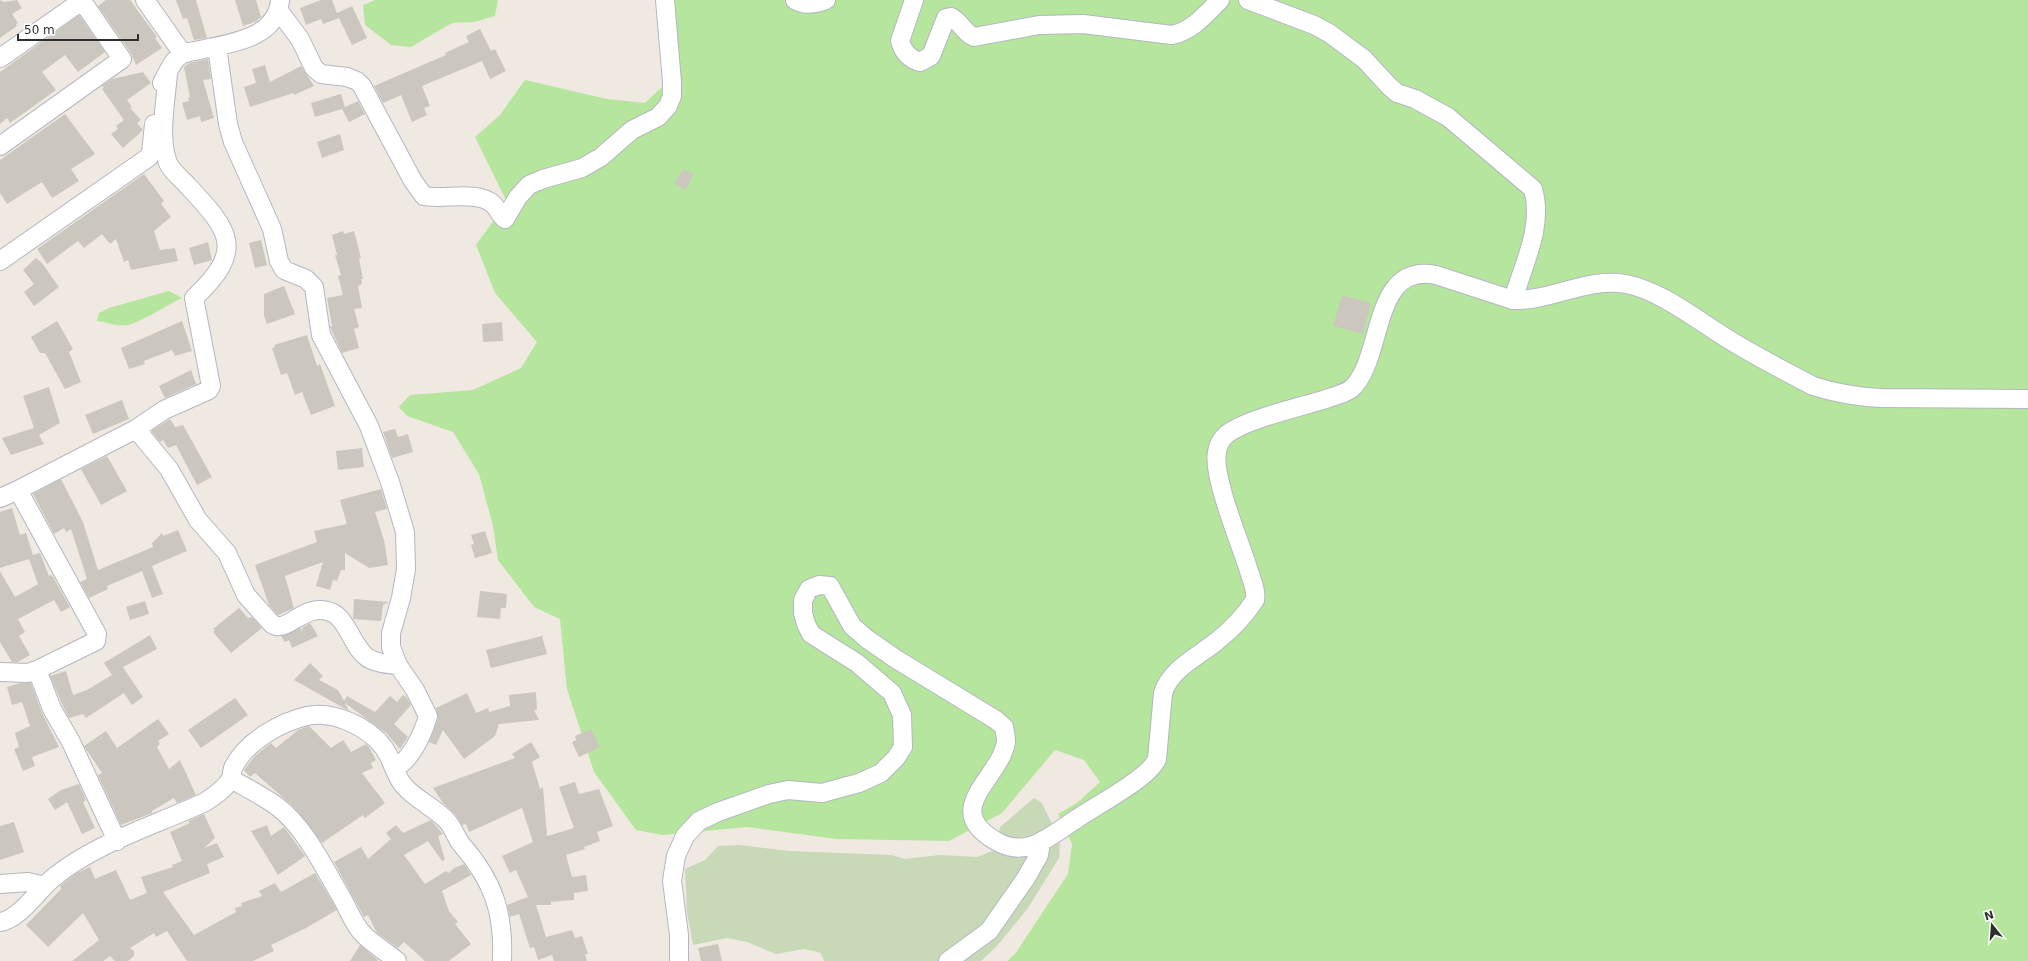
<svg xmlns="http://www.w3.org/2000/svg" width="2028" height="961" viewBox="0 0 2028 961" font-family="'DejaVu Sans',sans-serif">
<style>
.green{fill:#b6e59e}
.cemetery{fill:#c8d9b8}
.building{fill:#cbc7bf}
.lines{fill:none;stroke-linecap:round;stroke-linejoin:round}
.street-casing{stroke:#b4b7c1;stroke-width:20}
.street{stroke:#fff;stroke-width:18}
</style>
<rect width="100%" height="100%" fill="#efe9e1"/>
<path class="green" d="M 375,0 L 498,0 L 495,16 L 474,22 L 452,23 L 411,47 L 391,45 L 365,25 L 363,5 Z
M 668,0 L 2028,0 L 2028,961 L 1007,961 L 1015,954 L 1068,874 L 1072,844 L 1058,814 L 1077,803 L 1100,782 L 1084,760 L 1055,750 L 1002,813 L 949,841 L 837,839 L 747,827 L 662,835 L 636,830 L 594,772 L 567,689 L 560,619 L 534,607 L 498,560 L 493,526 L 479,474 L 453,432 L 407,416 L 399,407 L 410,395 L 473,390 L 521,368 L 537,342 L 495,293 L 476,245 L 507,202 L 475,137 L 500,115 L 525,80 L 607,99 L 645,103 L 663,86 Z
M 169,291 L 182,298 C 169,304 141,322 128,325 C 118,327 107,322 97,321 L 99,313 L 109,308 Z"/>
<path class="cemetery" d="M 1034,798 L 1042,803 L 1060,841 L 1059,858 L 1028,908 L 997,946 L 981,961 L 824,961 L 821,953 L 804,949 L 776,954 L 747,942 L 727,938 L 693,945 L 687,912 L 685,869 L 705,860 L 718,846 L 739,845 L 789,851 L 892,855 L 905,859 L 940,855 L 977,857 L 997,849 L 1000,827 Z"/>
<path class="building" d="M 0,0 L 4,2 L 17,0 L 22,8 L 12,14 L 18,23 L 16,24 L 17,26 L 0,38 Z
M 106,0 L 130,0 L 157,37 L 155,38 L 162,48 L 136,65 L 131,53 L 98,6 Z
M 176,0 L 196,0 L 207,38 L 194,40 L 187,18 L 183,19 Z
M 235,0 L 256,0 L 261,17 L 255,22 L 243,26 Z
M 321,0 L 332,0 L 337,13 L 352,6 L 367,38 L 352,45 L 339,18 L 323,24 L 321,19 L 306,25 L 300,8 Z
M 79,15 L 105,52 L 78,72 L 65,55 L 42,72 L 56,90 L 10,123 L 7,118 L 0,124 L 0,72 Z
M 480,29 L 491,51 L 495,49 L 506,71 L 490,79 L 482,61 L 422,86 L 430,106 L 424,108 L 427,115 L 412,122 L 401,95 L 383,103 L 374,86 L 446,55 L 445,53 L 469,42 L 466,36 Z
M 208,59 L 211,79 L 203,80 L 214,118 L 201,122 L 200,116 L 187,120 L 182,103 L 189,101 L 188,98 L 190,97 L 184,67 L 189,63 Z
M 265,65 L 270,82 L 301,66 L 314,86 L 294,95 L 293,93 L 250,107 L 244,87 L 256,83 L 252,69 Z
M 143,72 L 151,83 L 127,100 L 132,107 L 130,108 L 141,120 L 137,123 L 143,130 L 123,148 L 111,134 L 118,129 L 116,126 L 124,120 L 102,89 L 104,88 L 102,86 L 112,79 Z
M 341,94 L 345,107 L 358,101 L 365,114 L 349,122 L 342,109 L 315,117 L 311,103 Z
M 65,114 L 95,154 L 71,169 L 79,181 L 52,198 L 42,182 L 7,204 L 0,193 L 0,160 Z
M 340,134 L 344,150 L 322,158 L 317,142 Z
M 683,169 L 694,174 L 685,190 L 674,184 Z
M 144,174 L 164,201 L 161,204 L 171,217 L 154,231 L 160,250 L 175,248 L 178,261 L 131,270 L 128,260 L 124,262 L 116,239 L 110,244 L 102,234 L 84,248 L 78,241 L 47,264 L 37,249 Z
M 343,231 L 344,234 L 354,231 L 361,258 L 359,259 L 363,279 L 361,279 L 362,284 L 358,286 L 362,308 L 354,309 L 359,327 L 354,329 L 359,348 L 342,353 L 330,327 L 332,326 L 327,298 L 343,295 L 338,276 L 341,275 L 335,255 L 337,255 L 332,235 Z
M 261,240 L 267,265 L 255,268 L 249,243 Z
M 208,242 L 212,260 L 194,265 L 189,248 Z
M 36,258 L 42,263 L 59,287 L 34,306 L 24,292 L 34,284 L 23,270 Z
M 284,286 L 295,314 L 267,324 L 264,316 L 264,294 Z
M 1342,295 L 1371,303 L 1363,334 L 1333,326 Z
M 57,321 L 73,349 L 69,352 L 81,382 L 65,389 L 45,353 L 40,353 L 31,337 Z
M 182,321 L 192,351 L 175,356 L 172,350 L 144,361 L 145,364 L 129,369 L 121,348 Z
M 502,322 L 503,341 L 483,342 L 482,324 Z
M 307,335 L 317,366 L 320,364 L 335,406 L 311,415 L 302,392 L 295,395 L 287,373 L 281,375 L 272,348 L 275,347 L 274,345 Z
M 191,370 L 196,384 L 165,398 L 159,386 Z
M 49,387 L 60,423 L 39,435 L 44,444 L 11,455 L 2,438 L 34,428 L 23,396 Z
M 122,400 L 129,419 L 93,434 L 85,415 Z
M 170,419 L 175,427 L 183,425 L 212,477 L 197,485 L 176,445 L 168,448 L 163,440 L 160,442 L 151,431 Z
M 395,429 L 398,437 L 408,434 L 413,452 L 392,458 L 383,432 Z
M 362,448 L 364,467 L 338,470 L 336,451 Z
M 107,456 L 127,491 L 101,505 L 81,469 Z
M 61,479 L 83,522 L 98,570 L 153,547 L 152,543 L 162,533 L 163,536 L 178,530 L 187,551 L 152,566 L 163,594 L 152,598 L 142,571 L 107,586 L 108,589 L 89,598 L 80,582 L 87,579 L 71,529 L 66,532 L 64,528 L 54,534 L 33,494 Z
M 381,489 L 387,509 L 375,512 L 384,540 L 388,565 L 369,568 L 345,553 L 345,570 L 341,570 L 337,581 L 333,580 L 330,590 L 316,586 L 323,562 L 285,576 L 294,608 L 278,615 L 269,605 L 255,565 L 317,542 L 314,531 L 347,524 L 340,500 Z
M 12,508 L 20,535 L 26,533 L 33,555 L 40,553 L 49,576 L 52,575 L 70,607 L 61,612 L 54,600 L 18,619 L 25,632 L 19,636 L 30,655 L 18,662 L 12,662 L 0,642 L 0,571 L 15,597 L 38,584 L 29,559 L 0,568 L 0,512 Z
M 485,531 L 492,553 L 475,558 L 471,545 L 474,544 L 471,535 Z
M 480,591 L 507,594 L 506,608 L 501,608 L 500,619 L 477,617 Z
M 354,599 L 389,602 L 383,605 L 381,621 L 353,619 Z
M 145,601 L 149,614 L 130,620 L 126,607 Z
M 239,608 L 248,618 L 252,617 L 262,628 L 231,653 L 213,632 L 215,630 L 213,629 Z
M 310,623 L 318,636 L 292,648 L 289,640 L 285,642 L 281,636 L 301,628 L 302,632 L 303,627 Z
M 150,635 L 157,649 L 123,667 L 143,697 L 132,705 L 124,693 L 86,718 L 83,714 L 69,718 L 62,704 L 50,676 L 66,671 L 73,695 L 87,690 L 112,675 L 104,663 Z
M 542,636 L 547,654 L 491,668 L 486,650 Z
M 310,663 L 323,676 L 319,680 L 338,690 L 344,701 L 347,696 L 375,712 L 390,696 L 397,702 L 403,695 L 407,698 L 411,705 L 394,724 L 408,737 L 400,749 L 386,733 L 345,703 L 349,711 L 294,680 Z
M 20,683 L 31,683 L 42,713 L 59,747 L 32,757 L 35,766 L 23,771 L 14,749 L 19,747 L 15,733 L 30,726 L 22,702 L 12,705 L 7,687 Z
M 536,692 L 537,710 L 534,710 L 539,720 L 499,724 L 495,736 L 464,759 L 443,730 L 436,745 L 429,742 L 438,719 L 436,708 L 467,693 L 476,713 L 488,708 L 489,712 L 510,706 L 509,695 Z
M 235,698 L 248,715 L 201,748 L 188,730 Z
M 158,719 L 169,734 L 158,741 L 160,744 L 157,747 L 169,769 L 180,760 L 196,795 L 177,803 L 174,798 L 152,811 L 152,813 L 121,825 L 98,775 L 102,773 L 84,746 L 106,731 L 117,748 Z
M 309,726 L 331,748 L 343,740 L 351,752 L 366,744 L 369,747 L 376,760 L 371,763 L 373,768 L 362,773 L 385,803 L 365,818 L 363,815 L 322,843 L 295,808 L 255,773 L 250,777 L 244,770 L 255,756 L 271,743 L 276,748 L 298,730 Z
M 591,729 L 600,747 L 579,757 L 572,742 L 576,740 L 575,736 Z
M 531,742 L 540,757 L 532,762 L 540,789 L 543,787 L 547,836 L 574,828 L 559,787 L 575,782 L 579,794 L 599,789 L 613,826 L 597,832 L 600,841 L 584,847 L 585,849 L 566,855 L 572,877 L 586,875 L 588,891 L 574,893 L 574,900 L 551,902 L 551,905 L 536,905 L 546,937 L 572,930 L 575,938 L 582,936 L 588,954 L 585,954 L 587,961 L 554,961 L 552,955 L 538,960 L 534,947 L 530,948 L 519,914 L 510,917 L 507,905 L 528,897 L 516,870 L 510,873 L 502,856 L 533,842 L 522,808 L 469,832 L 466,824 L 462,825 L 456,815 L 443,803 L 433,788 L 515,758 L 512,754 Z
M 79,784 L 86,800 L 83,802 L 95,828 L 82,834 L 67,802 L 55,810 L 48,799 L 61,790 Z
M 204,814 L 215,838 L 204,848 L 217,843 L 224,857 L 207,864 L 210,873 L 163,892 L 194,935 L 236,912 L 235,908 L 242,906 L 241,903 L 262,896 L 259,891 L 275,883 L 281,892 L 315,873 L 337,910 L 304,929 L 271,945 L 274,951 L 253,961 L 187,961 L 167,931 L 156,937 L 154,933 L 130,948 L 134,951 L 134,956 L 128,961 L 115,961 L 110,956 L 103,961 L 72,961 L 99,940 L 83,913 L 48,947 L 26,925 L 61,889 L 60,886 L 75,874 L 90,867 L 95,879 L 116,870 L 130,900 L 147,893 L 141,877 L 173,867 L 172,865 L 182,861 L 170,832 L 190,823 L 188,821 Z
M 431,820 L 443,834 L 438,836 L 445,860 L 442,861 L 428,841 L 404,855 L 425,884 L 446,871 L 449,873 L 454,868 L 464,864 L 471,875 L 442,891 L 449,911 L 458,922 L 455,924 L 471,944 L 449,961 L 425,961 L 404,942 L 398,948 L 377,933 L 368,915 L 364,917 L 334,862 L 361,847 L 368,859 L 391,839 L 386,833 L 396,825 L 403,833 Z
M 14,822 L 24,852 L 0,860 L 0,826 Z
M 267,825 L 271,836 L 284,827 L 305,856 L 278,875 L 251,831 Z
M 718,944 L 722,961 L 701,961 L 698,948 Z
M 360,945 L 378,960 L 377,961 L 350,961 Z"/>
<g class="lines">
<g class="street-casing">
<path id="street" d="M 145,0 L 183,54
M 795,0 C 805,6 816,4 826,0
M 914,0 L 900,41 C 903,52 909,59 920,62 L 931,56 L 946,18 L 951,17 C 961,22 964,33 974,37 L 1039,25 L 1083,24 L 1172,35 C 1192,31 1206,14 1220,0
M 1248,0 L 1314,25 L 1329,33 L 1364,59 L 1389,86 L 1397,93 L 1415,99 L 1448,117 L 1533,189 C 1544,226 1523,265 1513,300
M 279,11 L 300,39 L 314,68 L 321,74 L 347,77 L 357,81 L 362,86 L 413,181 L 424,196 C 444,200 477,190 493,204 C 498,209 500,215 505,219 L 518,197 L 529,185 L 543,179 L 582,168 L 601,157 L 632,130 L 658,117 L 668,106 L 672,96 L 672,82 L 665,0
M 217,47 L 228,124 L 233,142 L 272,229 L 279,261 L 284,270 L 306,279 L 314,287 L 321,335 L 369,426 L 390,482 L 405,532 L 406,569 L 401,598 L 391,633 L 391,647 L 398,665 L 415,690 L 428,716 C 423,733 412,759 395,768
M 0,58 L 83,0
M 162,83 C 167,74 173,58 183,54 C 189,51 198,51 204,49 C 234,43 276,37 280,1
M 0,146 L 122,59 L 82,1
M 0,261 L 149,157 L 151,153 L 154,124
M 136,429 L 169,469 L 198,520 L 227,553 L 246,595 L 272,624 C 288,635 304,600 333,613 C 339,616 342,621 346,627 C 362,654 362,663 398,665
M 18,490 L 97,634 L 96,641 L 37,670 L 52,709 L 71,742 L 117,841
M 0,498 L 18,490 L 136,429 L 164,410 L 209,390 L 211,386 L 194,298 C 245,250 231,232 188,186 C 182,179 172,172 168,163 C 158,137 166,101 168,73
M 0,672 L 28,673 L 37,670
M 231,779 C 247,788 263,796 278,807 C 305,828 322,864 339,893 C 348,907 352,923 364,935 C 374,945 387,952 397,961
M 0,884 L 28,882 L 45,886
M 0,922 C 19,920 38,890 53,878 C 95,843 156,825 205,802 C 214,796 224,790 230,780 C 233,776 231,770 234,766 C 247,741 281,722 307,716 C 333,710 369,727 384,748 C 392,759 395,776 404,786 C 416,800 436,808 448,822 C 454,829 456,838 462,845 C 494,882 504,913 502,961
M 679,961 L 679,935 L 672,881 L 676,856 L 685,836 L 699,821 L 718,812 L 769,794 L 788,790 L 822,793 L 859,783 L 881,773 L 896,758 L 903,747 L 902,715 L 892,693 L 857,663 L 811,634 L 806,624 L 803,613 L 803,600 L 809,589 L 819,585 L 830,586 L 852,626 L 867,639 L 896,659 L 996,720 L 1004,727 C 1005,732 1006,737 1006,742 C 1000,779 940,809 996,841 C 1028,860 1052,834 1078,818 C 1097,805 1149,778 1157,759 L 1163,693 C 1170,669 1199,656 1217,641 C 1231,630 1245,615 1255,600 C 1257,591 1251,578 1248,568 C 1240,542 1212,476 1217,452 C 1218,445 1221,439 1227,434 C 1246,419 1301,407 1326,399 C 1334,396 1344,394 1351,389 C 1385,359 1370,262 1436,275 L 1513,300 C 1551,301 1588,277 1626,284 C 1662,291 1698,321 1728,339 C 1755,356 1785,371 1813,386 C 1835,393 1858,397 1881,398 L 2028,399
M 948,961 L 989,931 L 1026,878 L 1039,855 L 1041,842"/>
</g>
<use href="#street" class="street"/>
</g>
<g transform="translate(1992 925) rotate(343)" stroke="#ffffff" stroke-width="3" paint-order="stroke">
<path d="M0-3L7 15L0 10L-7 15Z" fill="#2e2e2e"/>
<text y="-6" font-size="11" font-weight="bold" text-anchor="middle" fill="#2e2e2e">N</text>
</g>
<path d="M18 34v6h120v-6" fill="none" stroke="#2e2e2e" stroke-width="2"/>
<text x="24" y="34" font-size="12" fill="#2e2e2e" stroke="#ffffff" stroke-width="3" paint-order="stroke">50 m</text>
</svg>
